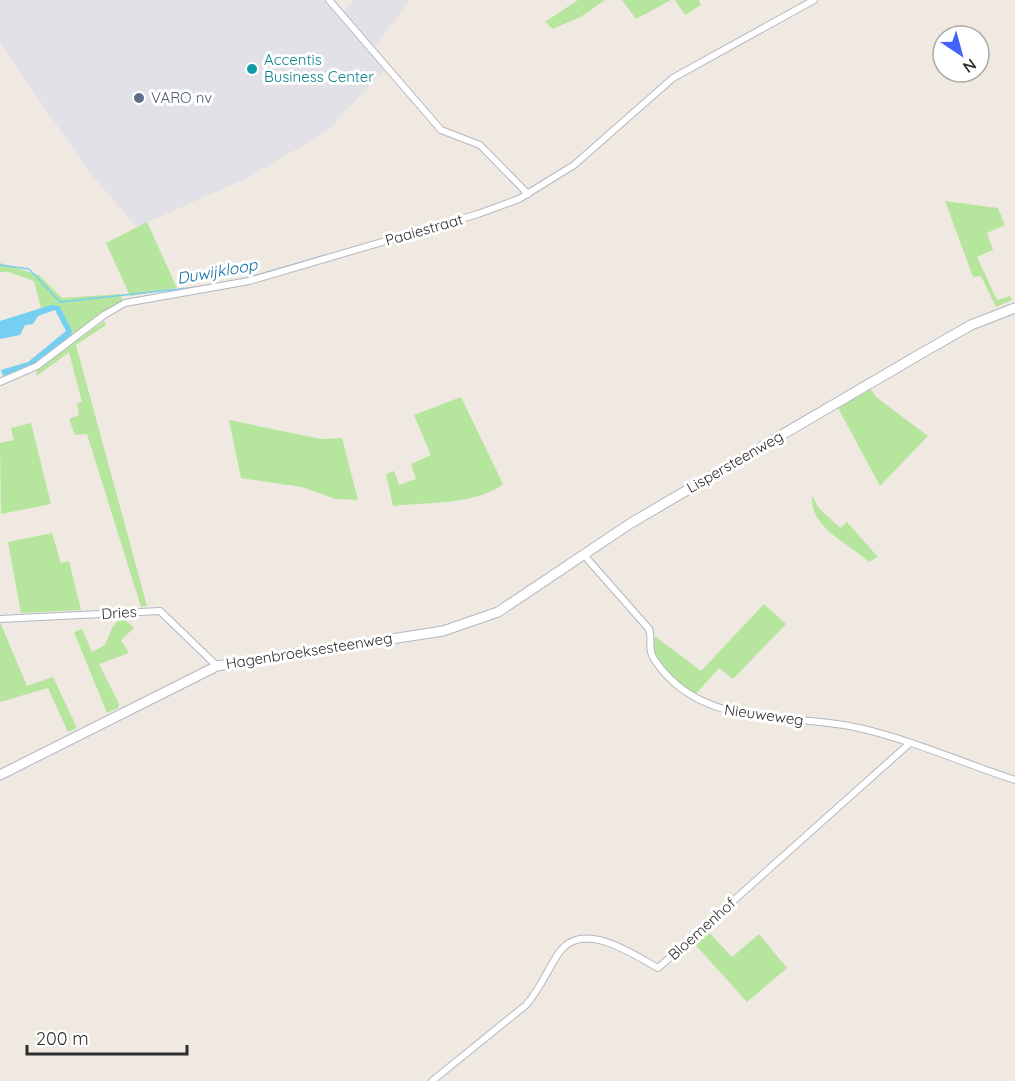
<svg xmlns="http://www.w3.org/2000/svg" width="1015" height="1081" viewBox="0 0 1015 1081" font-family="Quicksand,sans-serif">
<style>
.industrial{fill:#e3e1e8}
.green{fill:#b6e59e}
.water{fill:#75cff0}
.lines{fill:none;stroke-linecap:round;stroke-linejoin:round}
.stream{stroke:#75cff0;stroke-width:1.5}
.street-casing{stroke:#b4b7c1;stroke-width:8}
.secondary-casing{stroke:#b4b7c1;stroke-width:11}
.street{stroke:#fff;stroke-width:6}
.secondary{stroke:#fff;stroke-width:9}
.culture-dot{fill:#0f9aa8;stroke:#fff;stroke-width:2}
.service-dot{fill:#5c6f8a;stroke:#fff;stroke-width:2}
.labels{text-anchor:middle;stroke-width:6;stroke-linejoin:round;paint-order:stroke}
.culture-label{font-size:15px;fill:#0d838f;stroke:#fff;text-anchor:start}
.service-label{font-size:15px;fill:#4e5e75;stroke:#fff;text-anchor:start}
.street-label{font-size:15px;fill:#2e2e2e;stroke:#fff}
.water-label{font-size:16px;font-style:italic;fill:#0d6fa3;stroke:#fff}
</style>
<rect width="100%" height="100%" fill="#efe9e1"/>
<path class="industrial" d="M 0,0 L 333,0 L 343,11 L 354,0 L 410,0 L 374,48 L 387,62 L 384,70 L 326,132 L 249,177 L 137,227 L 89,172 L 0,43 Z"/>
<path class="green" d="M 578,0 L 605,0 L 582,16 L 553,29 L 545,22 Z
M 622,0 L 671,0 L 636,19 Z
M 675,0 L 699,0 L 701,5 L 685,15 Z
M 945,201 L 998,208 L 1005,225 L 987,233 L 993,250 L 977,257 L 997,300 L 1010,296 L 1012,300 L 996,307 L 981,276 L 973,277 Z
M 147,222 L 177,288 L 130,296 L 106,243 Z
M 0,263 L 39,275 L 62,298 L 120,294 L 123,300 L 37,364 L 33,365 L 70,336 L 61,309 L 51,305 L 41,308 L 34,281 L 8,272 L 0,272 Z
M 104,321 L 106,325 L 76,345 L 147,606 L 141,607 L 87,434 L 75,435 L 69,419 L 79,415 L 77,403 L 82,402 L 69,352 L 37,376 L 36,371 Z
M 870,388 L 876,397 L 928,436 L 880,486 L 838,408 Z
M 461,397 L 503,484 C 477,505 427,502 393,506 L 386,474 L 394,471 L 399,485 L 416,479 L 411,464 L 431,455 L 414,415 Z
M 229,420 L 321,439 L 342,438 L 358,500 L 335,499 L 302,487 L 241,478 Z
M 31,423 L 51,504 L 1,514 L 0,443 L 14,440 L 11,428 Z
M 812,496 L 819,508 L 840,528 L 847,522 L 878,557 L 869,562 C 848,543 809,527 812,496 Z
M 52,533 L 61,563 L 69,561 L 81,610 L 21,613 L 8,542 Z
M 764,604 L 786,624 L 733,679 L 719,668 L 695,695 C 679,681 650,664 651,640 L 656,637 L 701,671 Z
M 121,616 L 134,628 L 121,640 L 129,653 L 99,664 L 119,704 L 118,708 L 107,713 L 74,632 L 82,629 L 92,652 L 105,645 L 112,628 Z
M 0,622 L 27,686 L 53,677 L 77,728 L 68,732 L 48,688 L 0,702 Z
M 706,929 L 732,957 L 759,934 L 787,968 L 747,1002 L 693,942 Z"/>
<path class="water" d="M 51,305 L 59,306 L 61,309 L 72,331 L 70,336 L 33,365 L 3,376 L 1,370 L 28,362 L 66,331 L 55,310 L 38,316 L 33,324 L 25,325 L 20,335 L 0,339 L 0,321 Z"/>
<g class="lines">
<path class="stream" d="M 0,265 L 29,269 L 60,302 L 198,287
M 244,279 L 326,255"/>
<g class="street-casing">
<path id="street" d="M 329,0 L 441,130 L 480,145 L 528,194
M 0,382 L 37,366 L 104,315 L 125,303 L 249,281 L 478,214 L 519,199 L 574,165 L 673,78 L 814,0
M 583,554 L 649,629 C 653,639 647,649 654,659 C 701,731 787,711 859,728 C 912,740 963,763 1015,780
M 0,619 L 160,611 L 217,666
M 432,1081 L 526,1005 C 540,989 547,971 558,954 C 582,918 632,954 658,968 L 910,743"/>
</g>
<g class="secondary-casing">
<path id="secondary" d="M 0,775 L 217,666 L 443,631 L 498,612 L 631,523 L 922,353 L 971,325 L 1015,308"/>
</g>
<use href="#street" class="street"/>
<use href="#secondary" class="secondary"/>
</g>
<circle class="culture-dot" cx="252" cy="69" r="6"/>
<circle class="service-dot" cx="139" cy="98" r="6"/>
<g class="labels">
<g class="culture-label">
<text x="264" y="65">Accentis<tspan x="264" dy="17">Business Center</tspan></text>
</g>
<g class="service-label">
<text x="151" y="103">VARO nv</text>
</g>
<g class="street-label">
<text transform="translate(424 230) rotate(-16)" y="5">Paaiestraat</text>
<text transform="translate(735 462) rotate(-30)" y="5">Lispersteenweg</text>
<text transform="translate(119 613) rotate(-4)" y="5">Dries</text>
<text transform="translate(309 651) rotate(-9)" y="5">Hagenbroeksesteenweg</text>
<text transform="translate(764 715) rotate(8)" y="5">Nieuweweg</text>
<text transform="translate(702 929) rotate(-42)" y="5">Bloemenhof</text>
</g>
<g class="water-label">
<text transform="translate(217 271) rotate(-10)" y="6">Duwijkloop</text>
</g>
</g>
<g transform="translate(961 54) rotate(144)"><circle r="28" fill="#ffffff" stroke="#ababab" stroke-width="1.5"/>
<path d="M0-4.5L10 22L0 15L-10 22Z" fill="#4264fb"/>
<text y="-9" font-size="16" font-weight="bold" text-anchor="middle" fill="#2e2e2e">N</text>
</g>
<path d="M27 1045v9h160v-9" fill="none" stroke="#2e2e2e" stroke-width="3"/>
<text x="36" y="1045" font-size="18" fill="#2e2e2e" stroke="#ffffff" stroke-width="4.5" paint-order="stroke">200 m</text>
</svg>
